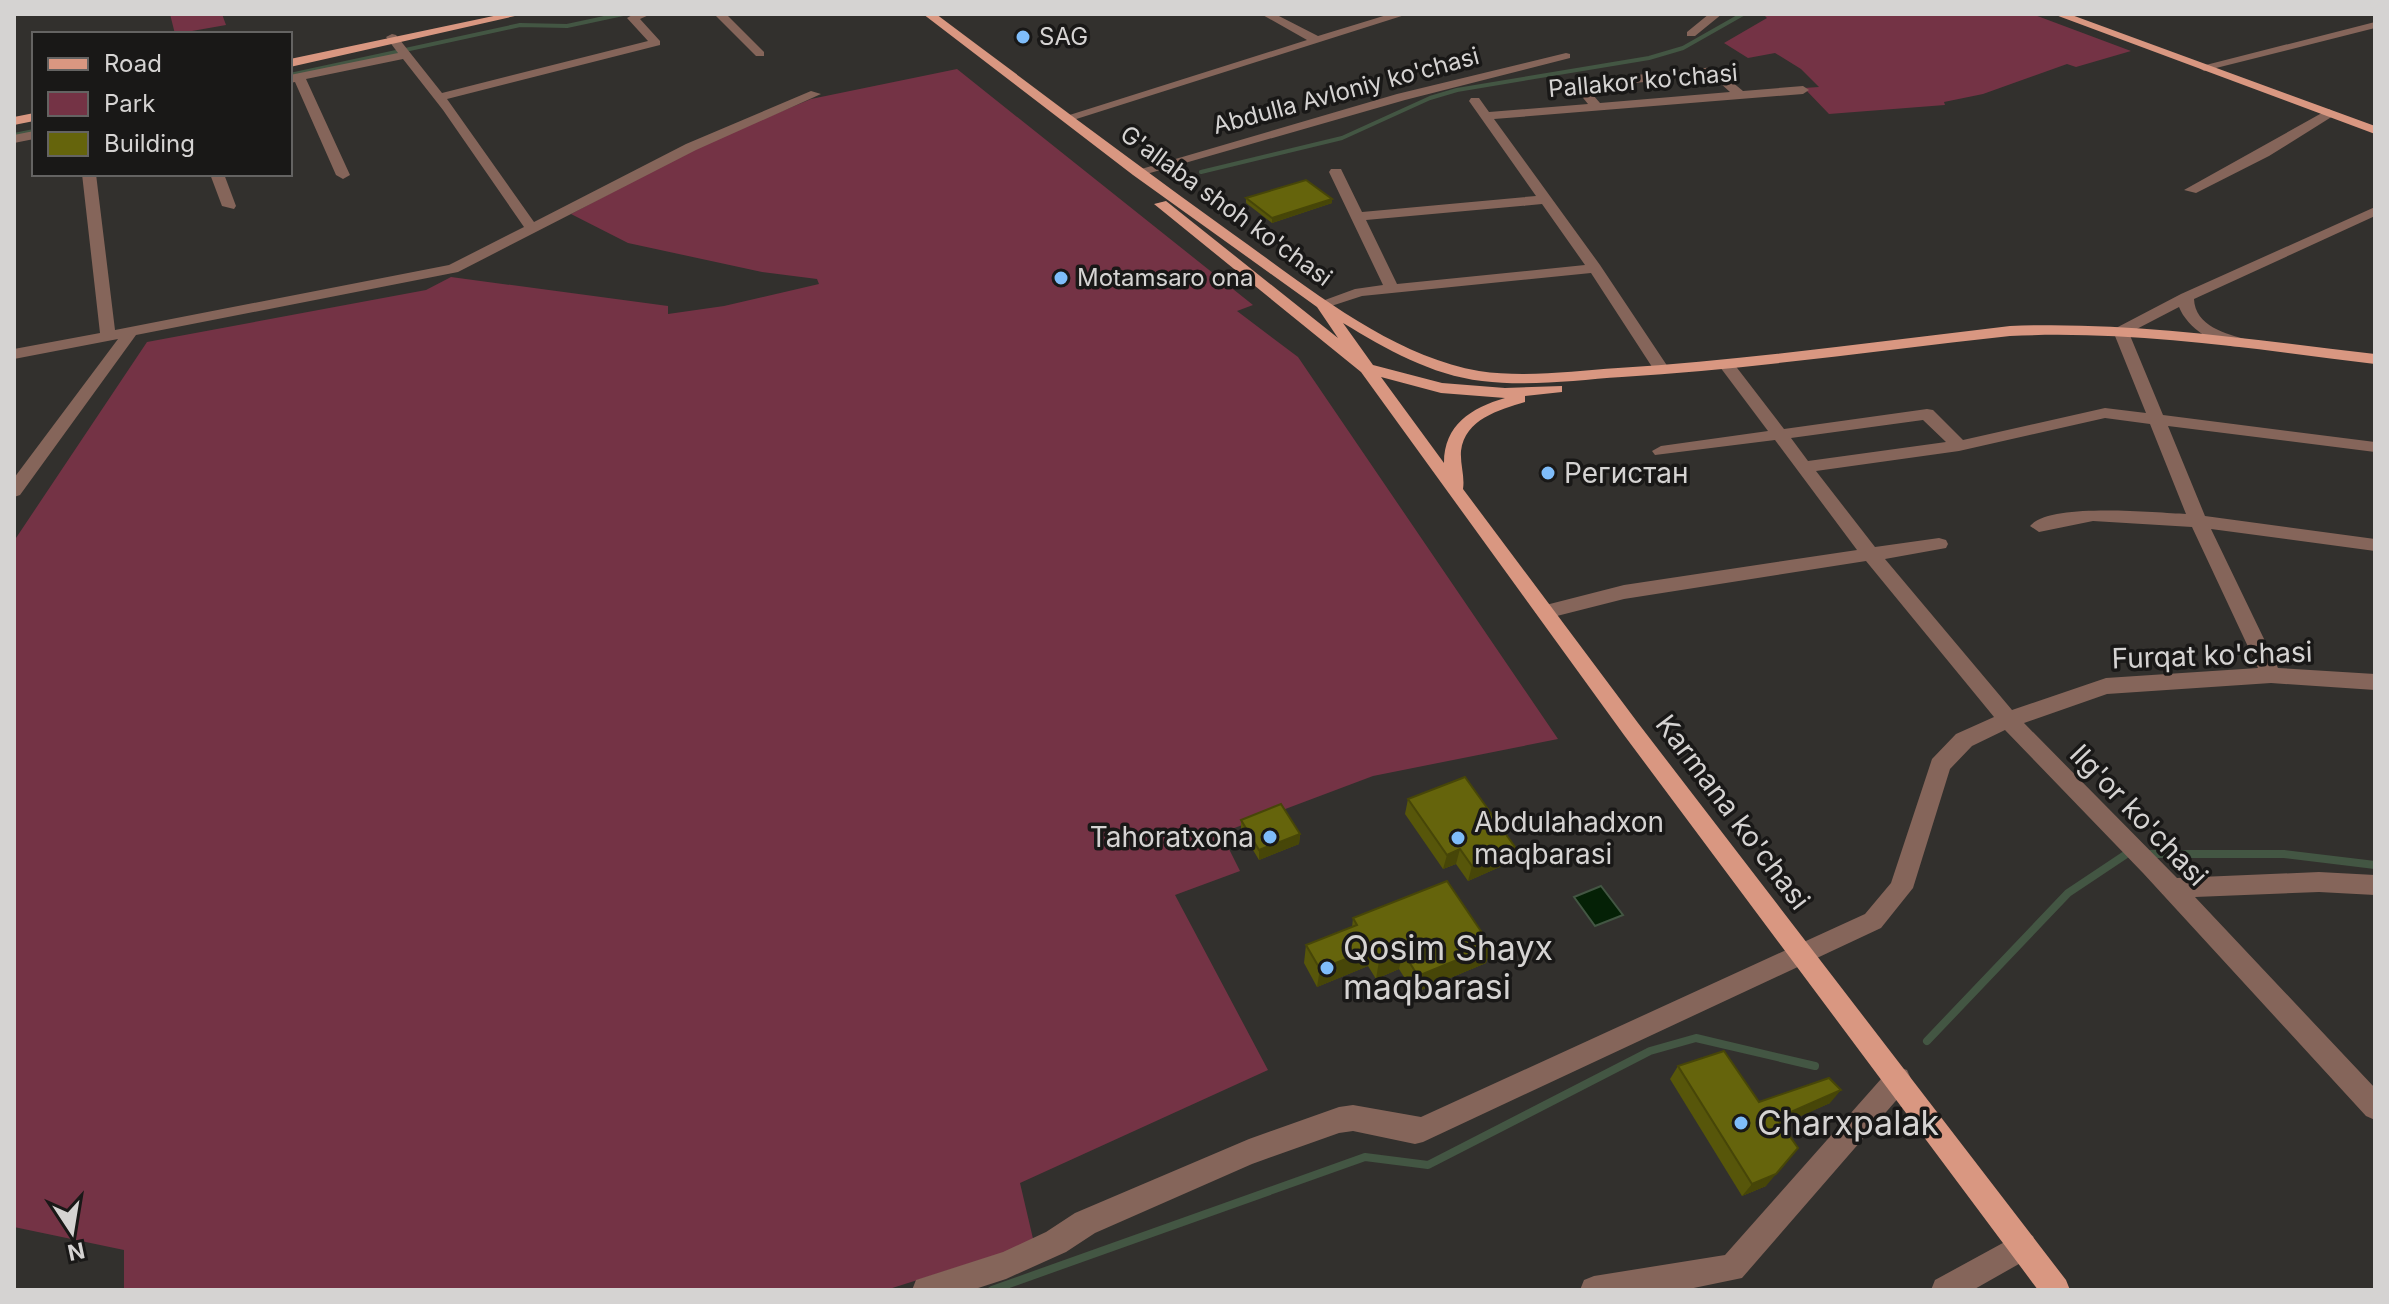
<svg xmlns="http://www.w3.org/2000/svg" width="2389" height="1304" viewBox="0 0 2389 1304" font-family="Inter,sans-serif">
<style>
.green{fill:#743345}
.water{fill:#052106;stroke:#435643;stroke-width:2}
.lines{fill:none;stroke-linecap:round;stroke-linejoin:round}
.stream-far1{stroke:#435643;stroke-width:4}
.stream{stroke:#435643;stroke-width:8}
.minor{fill:#85655a;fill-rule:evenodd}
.major{fill:#d99781;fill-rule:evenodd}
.wall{fill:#57560a}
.shaded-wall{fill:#474608}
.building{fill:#65640c;stroke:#474608;stroke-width:2}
.poi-dot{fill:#7fbdfa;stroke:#191817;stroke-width:3}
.labels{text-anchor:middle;stroke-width:7;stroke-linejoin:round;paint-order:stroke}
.far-poi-label{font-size:24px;fill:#d5d3d2;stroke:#191817;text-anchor:start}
.far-street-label{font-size:24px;fill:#d5d3d2;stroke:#191817}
.poi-label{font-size:28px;fill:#d5d3d2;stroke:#191817;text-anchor:start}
.street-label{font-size:28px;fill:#d5d3d2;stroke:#191817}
.near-poi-label{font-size:34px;fill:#d5d3d2;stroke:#191817;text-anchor:start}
</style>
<rect width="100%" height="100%" fill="#32302d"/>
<path class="green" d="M 170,14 L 222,14 L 226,25 L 175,34 Z
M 1777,14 L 2032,14 L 2131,51 L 2076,67 L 2067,64 L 1983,94 L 1944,102 L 1945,105 L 1829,114 L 1804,88 L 1819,87 L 1801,69 L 1775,53 L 1748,58 L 1724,43 L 1767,18 L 1765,16 Z
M 957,69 L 1253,305 L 1237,311 L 1298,357 L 1558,739 L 1373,776 L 1221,833 L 1240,871 L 1175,895 L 1268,1070 L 1020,1183 L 1034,1243 L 886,1290 L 124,1290 L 124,1250 L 14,1227 L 14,541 L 147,342 L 426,290 L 451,277 L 668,306 L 668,314 L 724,306 L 819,284 L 817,279 L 762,272 L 628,243 L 571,214 L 703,144 L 811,99 Z"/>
<path class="water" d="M 1601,886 L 1623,915 L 1595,926 L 1574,897 Z"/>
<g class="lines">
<path class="stream-far1" d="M 290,75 L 520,25 L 567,26 L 623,14
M 14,135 L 34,131
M 1201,172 L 1342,138 L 1430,98 L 1457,90 L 1649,58 L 1683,48 L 1743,14"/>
<path class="stream" d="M 2151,854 L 2284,854 L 2375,865
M 1927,1041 L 2068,893 L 2125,855
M 992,1290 L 1365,1157 L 1428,1165 L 1650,1051 L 1696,1038 L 1815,1066"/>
<path class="minor" d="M 634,14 L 651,14 L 640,19 L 660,41 L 660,45 L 447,99 L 534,222 L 686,144 L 811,91 L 821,94 L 696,150 L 458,272 L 136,335 L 20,495 L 14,497 L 14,478 L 118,339 L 14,359 L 14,349 L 100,333 L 82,174 L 96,174 L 115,330 L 449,265 L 524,227 L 443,110 L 403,59 L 306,79 L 350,175 L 343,179 L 336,175 L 295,82 L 290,83 L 290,75 L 398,53 L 386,37 L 392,34 L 396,35 L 442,93 L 648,41 L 627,18 Z
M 714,14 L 726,14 L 764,52 L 764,56 L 756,56 Z
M 1261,14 L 1275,14 L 1318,36 L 1390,14 L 1408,14 L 1070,121 L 1060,118 L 1307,40 Z
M 1709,14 L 1722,14 L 1695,36 L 1687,36 L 1687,32 Z
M 2375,22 L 2375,28 L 2204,71 L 2198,67 Z
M 1566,53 L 1570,54 L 1570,58 L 1405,100 L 1143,175 L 1131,172 L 1397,94 Z
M 1714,67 L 1743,91 L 1803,86 L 1809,90 L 1803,94 L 1494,119 L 1600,265 L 1670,370 L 1668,373 L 1656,373 L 1591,273 L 1362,296 L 1322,309 L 1314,304 L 1355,289 L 1383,285 L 1329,172 L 1331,169 L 1341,169 L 1362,212 L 1536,196 L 1469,101 L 1471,98 L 1479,98 L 1489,112 L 1588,104 L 1575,88 L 1578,81 ZM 1711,75 L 1730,92 L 1600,103 L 1587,88 ZM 1542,204 L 1585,265 L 1397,284 L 1366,220 Z
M 2329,109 L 2335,113 L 2333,116 L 2269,156 L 2196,193 L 2184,190 Z
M 34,131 L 34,139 L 14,143 L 14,135 Z
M 210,174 L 224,174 L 236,206 L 234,209 L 222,206 Z
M 2375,207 L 2375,216 L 2194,299 C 2195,326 2226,334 2248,340 L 2248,346 C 2222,351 2188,330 2179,307 L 2129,333 L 2163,415 L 2375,442 L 2375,452 L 2168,426 L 2205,516 L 2375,539 L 2375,551 L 2211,529 L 2278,668 L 2375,674 L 2375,690 L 2271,683 L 2107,694 L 2024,723 L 2177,878 L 2319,872 L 2375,875 L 2375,895 L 2319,892 L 2195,897 L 2375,1088 L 2375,1120 L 2366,1116 L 2143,873 L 2005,730 L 1972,746 L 1950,769 L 1913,888 L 1881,928 L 1423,1142 L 1415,1144 L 1353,1131 L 1339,1133 L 1252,1164 L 1095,1233 L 1066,1252 L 1006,1279 L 972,1290 L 912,1290 L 916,1280 L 1003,1252 L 1046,1232 L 1075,1213 L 1249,1139 L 1339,1107 L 1353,1105 L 1421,1117 L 1865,914 L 1891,883 L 1932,759 L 1956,734 L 1994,717 L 1866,561 L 1624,599 L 1545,619 L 1535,612 L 1538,607 L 1624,585 L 1857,550 L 1775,440 L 1655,455 L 1652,451 L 1661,446 L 1768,431 L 1717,363 L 1719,360 L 1731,360 L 1784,429 L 1927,409 L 1933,410 L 1963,440 L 2105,408 L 2146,413 L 2113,331 L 2116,328 L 2181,294 ZM 2105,418 L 2150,424 L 2186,514 C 2155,513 2050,502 2030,526 L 2039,532 L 2093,521 L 2192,527 L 2258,668 L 2106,678 L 2012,710 L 1885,559 L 1946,548 L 1948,544 L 1946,540 L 1939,538 L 1875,547 L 1816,471 L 1959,451 ZM 1923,420 L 1946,442 L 1808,461 L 1791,438 Z
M 1898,1067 L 1907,1070 L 1911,1079 L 1907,1088 L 1742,1278 L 1684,1290 L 1580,1290 L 1584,1280 L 1594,1276 L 1725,1255 L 1889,1070 Z
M 2023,1232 L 2033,1236 L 2037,1246 L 2033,1256 L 1973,1290 L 1931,1290 L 1935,1280 Z"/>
<path class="major" d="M 503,14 L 524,14 L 290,67 L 290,59 Z
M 923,14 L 936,14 C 1035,88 1133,162 1233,234 C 1305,285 1390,356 1479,371 C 1525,378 1573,371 1618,368 C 1749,360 1880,341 2010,326 C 2133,321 2253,340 2375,354 L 2375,364 C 2253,349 2133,330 2010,336 C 1881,350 1752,369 1622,377 C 1576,380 1529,387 1482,381 C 1431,375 1386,349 1343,323 L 1373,365 L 1442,383 L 1505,388 L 1562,386 L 1562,392 L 1525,396 L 1525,402 C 1499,410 1465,419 1461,451 C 1460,464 1465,477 1463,489 L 1638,723 L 2066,1280 L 2070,1290 L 2038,1290 L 1624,735 L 1361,372 L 1154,204 L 1166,201 L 1338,338 L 1317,307 L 1133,175 ZM 1381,377 L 1441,393 L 1505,398 C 1471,408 1444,425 1444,463 Z
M 2053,14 L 2069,14 L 2375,126 L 2375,134 Z
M 34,113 L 34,121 L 14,125 L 14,117 Z"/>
</g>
<path class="wall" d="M 1246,198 L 1332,203 L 1272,223 L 1246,203 Z
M 1408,799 L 1515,847 L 1511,862 L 1468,881 L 1456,864 L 1443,869 L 1405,814 Z
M 1241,820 L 1300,834 L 1299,844 L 1259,860 L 1241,830 Z
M 1353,918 L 1491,946 L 1486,963 L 1414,993 L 1399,969 L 1376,979 L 1368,966 L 1317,987 L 1304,963 L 1306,945 L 1352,927 Z
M 1678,1066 L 1759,1102 L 1830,1103 L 1782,1124 L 1766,1186 L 1742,1196 L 1670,1079 Z"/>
<path class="shaded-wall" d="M 1332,199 L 1332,203 L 1272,223 L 1272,218 Z
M 1300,834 L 1299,844 L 1259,860 L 1259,850 Z
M 1515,847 L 1511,862 L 1468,881 L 1472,866 Z
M 1460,849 L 1456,864 L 1443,869 L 1447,855 Z
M 1491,946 L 1486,963 L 1414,993 L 1418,976 Z
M 1372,949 L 1368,966 L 1317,987 L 1320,969 Z
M 1403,952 L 1399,969 L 1376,979 L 1379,961 Z
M 1841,1090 L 1830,1103 L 1768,1131 L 1777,1118 Z
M 1798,1148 L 1766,1186 L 1742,1196 L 1752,1184 Z"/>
<path class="building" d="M 1306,180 L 1332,199 L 1272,218 L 1246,198 Z
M 1465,777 L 1515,847 L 1472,866 L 1460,849 L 1447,855 L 1408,799 Z
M 1281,804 L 1300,834 L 1259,850 L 1241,820 Z
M 1447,881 L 1491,946 L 1418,976 L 1403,952 L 1379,961 L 1372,949 L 1320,969 L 1306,945 L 1357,925 L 1353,918 Z
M 1724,1051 L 1759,1102 L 1829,1078 L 1841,1090 L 1777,1118 L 1798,1148 L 1776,1174 L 1752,1184 L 1678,1066 Z"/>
<g class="poi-dot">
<circle cx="1023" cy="37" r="8"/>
<circle cx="1061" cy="278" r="8"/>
<circle cx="1548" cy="473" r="8"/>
<circle cx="1270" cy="837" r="8"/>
<circle cx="1458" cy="838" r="8"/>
<circle cx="1327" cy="968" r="8"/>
<circle cx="1741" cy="1123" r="8"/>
</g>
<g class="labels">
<g class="far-poi-label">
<text x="1039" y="45">SAG</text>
<text x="1077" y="286">Motamsaro ona</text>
</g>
<g class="far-street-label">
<text transform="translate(1643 81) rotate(-5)" y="8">Pallakor ko'chasi</text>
<text transform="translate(1346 91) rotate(-15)" y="8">Abdulla Avloniy ko'chasi</text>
<text transform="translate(1226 206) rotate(36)" y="8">G'allaba shoh ko'chasi</text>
</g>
<g class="poi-label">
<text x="1564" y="483">Регистан</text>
<text x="1474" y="832">Abdulahadxon<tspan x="1474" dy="32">maqbarasi</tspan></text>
<text x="1254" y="847" text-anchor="end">Tahoratxona</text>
</g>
<g class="street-label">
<text transform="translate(2212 655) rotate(-2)" y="10">Furqat ko'chasi</text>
<text transform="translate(1733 812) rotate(53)" y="10">Karmana ko'chasi</text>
<text transform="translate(2139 815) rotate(46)" y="10">Ilg'or ko'chasi</text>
</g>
<g class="near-poi-label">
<text x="1343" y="960">Qosim Shayx<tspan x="1343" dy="39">maqbarasi</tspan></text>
<text x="1757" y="1135">Charxpalak</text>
</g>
</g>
<rect width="2389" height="1304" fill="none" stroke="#d5d3d2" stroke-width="32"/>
<rect x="32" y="32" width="260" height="144" fill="#191817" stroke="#646362" stroke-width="2"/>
<rect x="48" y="58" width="40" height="12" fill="#d99781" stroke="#646362" stroke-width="2"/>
<text x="104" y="72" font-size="24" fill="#d5d3d2">Road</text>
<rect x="48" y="92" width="40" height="24" fill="#743345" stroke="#646362" stroke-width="2"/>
<text x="104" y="112" font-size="24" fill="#d5d3d2">Park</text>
<rect x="48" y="132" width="40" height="24" fill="#65640c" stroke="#646362" stroke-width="2"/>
<text x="104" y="152" font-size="24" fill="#d5d3d2">Building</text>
<g transform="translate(72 1232) rotate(168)" stroke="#191817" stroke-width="6" paint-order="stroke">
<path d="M0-6L14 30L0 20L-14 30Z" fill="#d5d3d2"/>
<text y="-12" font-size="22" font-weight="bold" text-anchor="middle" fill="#d5d3d2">N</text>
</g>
</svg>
